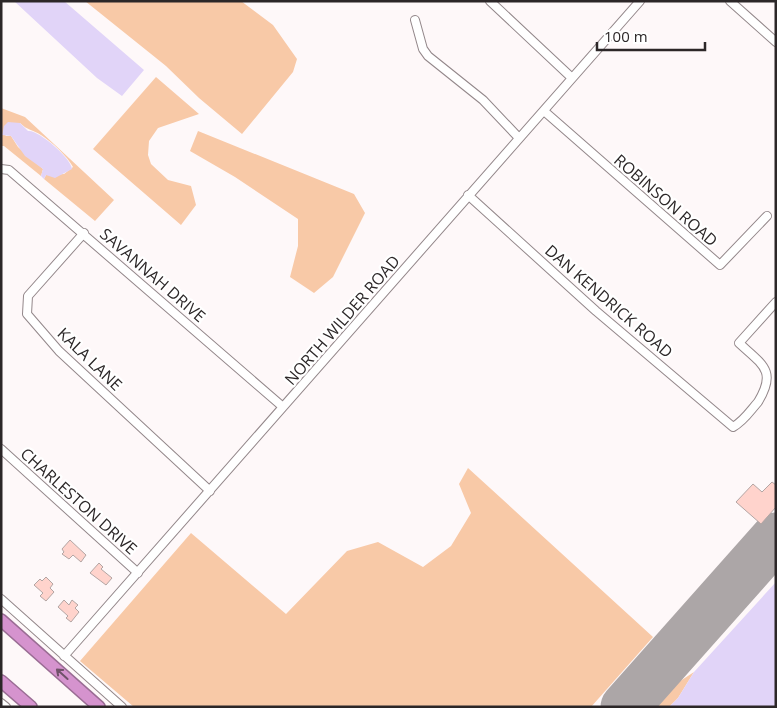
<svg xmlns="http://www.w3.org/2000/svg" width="777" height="708" viewBox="0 0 777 708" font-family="'Open Sans',sans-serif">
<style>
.green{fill:#f8c9a7}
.water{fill:#e1d4f8}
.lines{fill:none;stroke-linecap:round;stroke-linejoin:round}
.runway{stroke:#aca6a7;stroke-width:49}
.building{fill:#ffd3cc;stroke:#b3a5a3}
.minor-casing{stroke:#93878a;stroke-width:10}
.highway-casing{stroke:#9a6d94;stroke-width:14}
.minor{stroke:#fff;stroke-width:8}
.highway{stroke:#d593ce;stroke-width:11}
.oneway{stroke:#70526a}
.labels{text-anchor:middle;stroke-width:4.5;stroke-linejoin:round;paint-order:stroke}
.street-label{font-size:16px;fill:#2c2728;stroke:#fff}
</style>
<rect width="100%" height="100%" fill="#fef8f9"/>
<path class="green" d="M 85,1 L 241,1 L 273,25 L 297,59 L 293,72 L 242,134 L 199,98 L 166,66 Z
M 156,77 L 199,114 L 158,128 L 149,141 L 148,155 L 151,164 L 168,180 L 191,186 L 196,205 L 181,225 L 93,149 Z
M 1,108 L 25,117 L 114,200 L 95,221 L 44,179 L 46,175 L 64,174 L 73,167 C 67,156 52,142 41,135 C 33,130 27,130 20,123 L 5,136 L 11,136 L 18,147 L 43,169 L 41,176 L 4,146 L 1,146 Z
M 198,131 L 354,194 L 365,213 L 333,277 L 314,293 L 290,277 L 298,246 L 298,219 L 235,177 L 190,151 Z
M 468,468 L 653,637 L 591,707 L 134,707 L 80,661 L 191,533 L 286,614 L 347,551 L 378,542 L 423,567 L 451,546 L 471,513 L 459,484 Z
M 694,672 L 678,698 L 669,707 L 652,707 L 668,689 Z"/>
<path class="water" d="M 14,1 L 64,1 L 144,70 L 122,96 L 97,78 Z
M 8,122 L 20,123 L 28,131 C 38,129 72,159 72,169 L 55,178 L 46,175 L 44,179 L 41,176 L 43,169 L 25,156 L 11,136 L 2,135 L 4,126 Z
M 776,582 L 776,707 L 669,707 L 678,698 L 694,672 Z"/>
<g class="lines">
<path class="runway" d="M 625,707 L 776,537"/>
</g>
<path class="building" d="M 772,482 L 776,485 L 776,507 L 761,524 L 736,502 L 753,484 L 762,492 Z
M 70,540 L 86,555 L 81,562 L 73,555 L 69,559 L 62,554 L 64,552 L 62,549 Z
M 99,563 L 103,567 L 101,569 L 112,578 L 106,585 L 90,573 Z
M 46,577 L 53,584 L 50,588 L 54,592 L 46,601 L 40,596 L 43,593 L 34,585 L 40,579 L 42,581 Z
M 64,600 L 69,605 L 72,600 L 78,605 L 75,608 L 79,612 L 71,622 L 66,618 L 68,616 L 58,607 Z"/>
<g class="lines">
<g class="minor-casing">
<path id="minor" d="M 490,1 L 572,78
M 730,1 L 776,42
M 415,20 L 423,49 L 428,56 L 483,100 L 519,138
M 544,111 L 720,265 L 767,216
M 1,169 L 9,170 L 283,407
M 468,195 L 596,311 L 733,427 C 744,421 750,411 758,402 C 777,371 763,365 739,343 L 776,302
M 84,233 L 28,296 L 27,314 L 59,351 L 210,491
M 1,449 L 138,573
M 1,599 L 122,707
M 64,656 L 640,1
M 1,703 L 6,707"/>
</g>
<g class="highway-casing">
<path id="highway" d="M 1,620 L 99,707
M 1,681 L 31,707"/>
</g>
<use href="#minor" class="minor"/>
<use href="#highway" class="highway"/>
</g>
<defs><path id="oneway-shaft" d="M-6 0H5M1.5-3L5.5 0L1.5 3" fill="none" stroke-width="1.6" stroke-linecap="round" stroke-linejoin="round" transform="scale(1.25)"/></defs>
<use class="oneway" href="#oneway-shaft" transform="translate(62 674) rotate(-138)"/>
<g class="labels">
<g class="street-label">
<text transform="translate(666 200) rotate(41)" y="6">ROBINSON ROAD</text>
<text transform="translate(153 275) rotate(41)" y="6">SAVANNAH DRIVE</text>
<text transform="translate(609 301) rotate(41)" y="6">DAN KENDRICK ROAD</text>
<text transform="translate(342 320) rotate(-49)" y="6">NORTH WILDER ROAD</text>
<text transform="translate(90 359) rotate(44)" y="6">KALA LANE</text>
<text transform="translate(79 501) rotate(42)" y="6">CHARLESTON DRIVE</text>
</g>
</g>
<rect width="777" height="708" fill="none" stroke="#2c2728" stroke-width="5"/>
<path d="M597 42v8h108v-8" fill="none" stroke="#2c2728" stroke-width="2.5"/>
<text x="604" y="42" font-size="15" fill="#2c2728" stroke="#ffffff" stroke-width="4" paint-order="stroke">100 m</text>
</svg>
